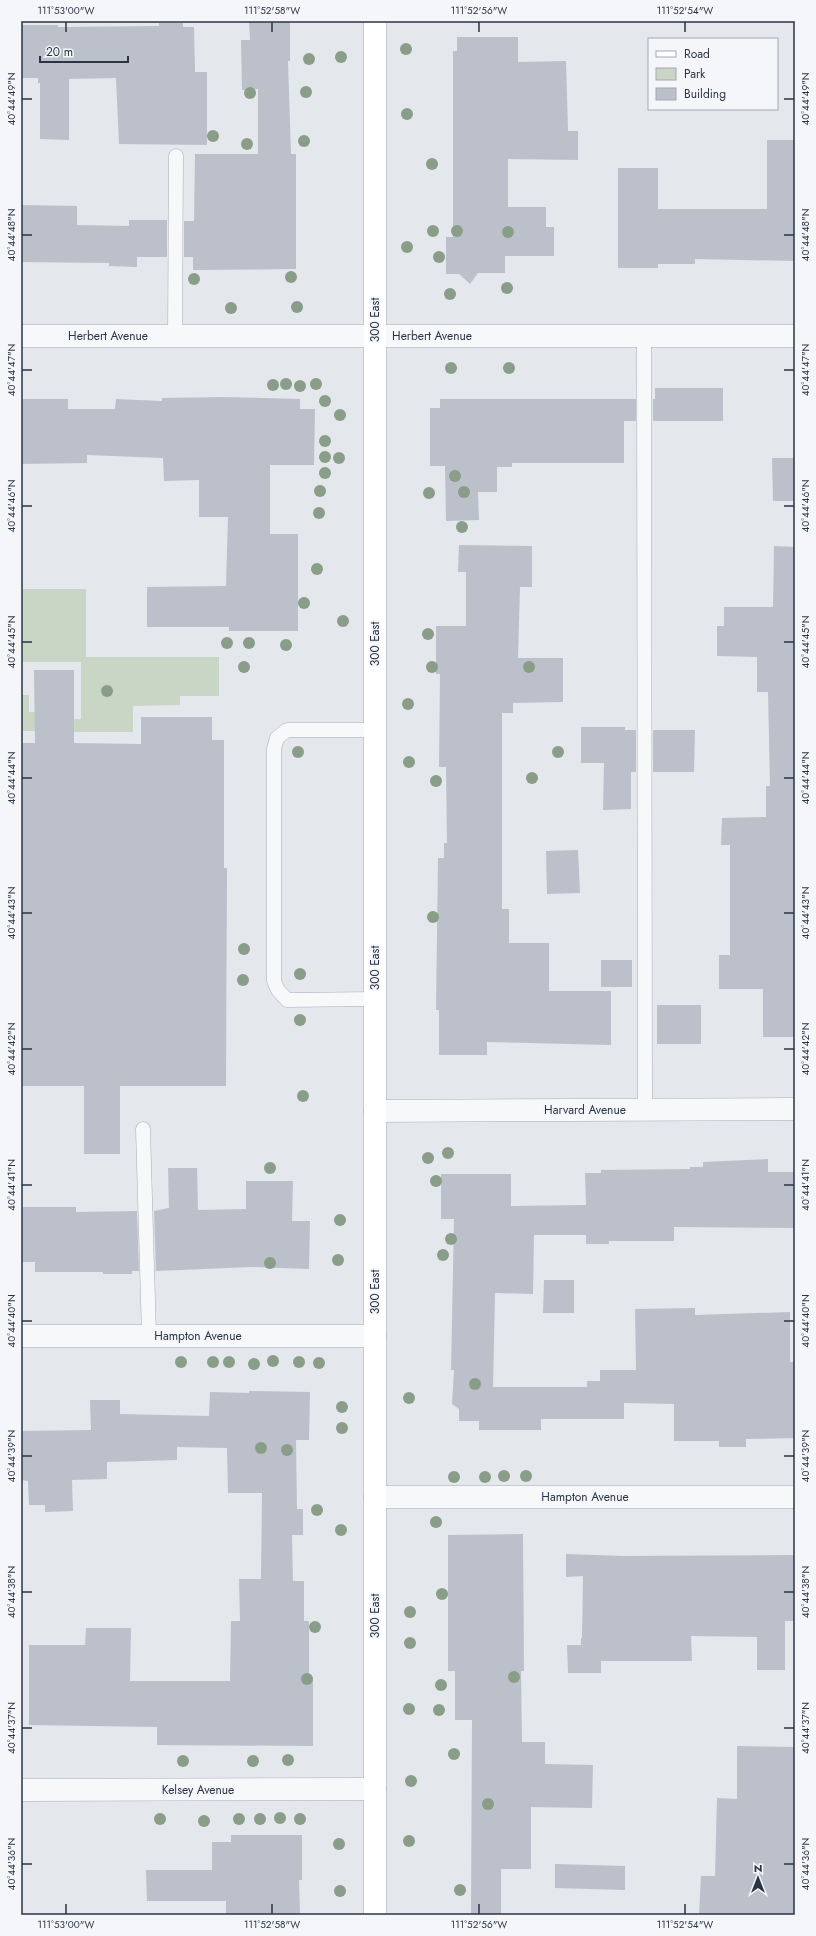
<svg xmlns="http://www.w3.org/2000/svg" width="816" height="1936" viewBox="0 0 816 1936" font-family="Jost,sans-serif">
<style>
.green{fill:#c9d6c5}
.building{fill:#bbc0ca}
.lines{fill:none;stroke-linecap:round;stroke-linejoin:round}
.lane-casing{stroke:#a9aeb7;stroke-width:15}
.street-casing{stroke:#a9aeb7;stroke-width:23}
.secondary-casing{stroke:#a9aeb7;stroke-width:23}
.lane{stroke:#f7f8fa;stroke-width:14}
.street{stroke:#f7f8fa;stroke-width:22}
.secondary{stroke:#fff;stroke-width:22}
.tree{fill:#899d89}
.ticks{fill:none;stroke:#2b3445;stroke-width:1.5}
.labels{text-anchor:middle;stroke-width:4;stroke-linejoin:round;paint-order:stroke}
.street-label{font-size:12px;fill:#2b3445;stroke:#f4f6f9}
.neatline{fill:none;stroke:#2b3445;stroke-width:1.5}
.ticks-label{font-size:10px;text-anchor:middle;fill:#2b3445}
</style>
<rect width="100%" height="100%" fill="#e4e7ec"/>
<path class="green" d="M 21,589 L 86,589 L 86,657 L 219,657 L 219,696 L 180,696 L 180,705 L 133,706 L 133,732 L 55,732 L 55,720 L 81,719 L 81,662 L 23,662 L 21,688 Z
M 21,695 L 29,695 L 29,712 L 49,712 L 49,731 L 21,731 Z"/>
<path class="building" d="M 249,21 L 290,22 L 290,61 L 288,61 L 291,154 L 296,154 L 296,269 L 193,270 L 193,257 L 184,257 L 184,221 L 194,221 L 195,154 L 258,154 L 258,89 L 242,90 L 241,40 L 250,40 Z
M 159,23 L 183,23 L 183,27 L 194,27 L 195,72 L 207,72 L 207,145 L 119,144 L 116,78 L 69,79 L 69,140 L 40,139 L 40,83 L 38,83 L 38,78 L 21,78 L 21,25 L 58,25 L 58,27 L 159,26 Z
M 457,37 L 518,37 L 518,62 L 566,61 L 568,131 L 578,131 L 578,160 L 508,159 L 508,207 L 546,207 L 546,227 L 554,227 L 554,256 L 505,256 L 505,273 L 478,273 L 470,284 L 459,274 L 446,274 L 446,237 L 453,237 L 453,51 L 457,51 Z
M 767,140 L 795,140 L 795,261 L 695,259 L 695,264 L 658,264 L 658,268 L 618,268 L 618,168 L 658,168 L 658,209 L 767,209 Z
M 21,205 L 77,206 L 77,225 L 129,226 L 129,220 L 167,220 L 167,257 L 137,257 L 137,267 L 109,266 L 109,263 L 21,262 Z
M 655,388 L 723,388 L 723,421 L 653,421 L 653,399 L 655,399 Z
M 224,397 L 300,399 L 300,409 L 315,409 L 314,465 L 270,465 L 270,534 L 298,534 L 298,631 L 229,631 L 229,627 L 147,627 L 147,587 L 226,586 L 228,517 L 199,517 L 199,480 L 164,481 L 163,458 L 87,455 L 87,463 L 21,464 L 21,399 L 68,399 L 68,409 L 115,409 L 116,399 L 162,401 L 162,398 Z
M 440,399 L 636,399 L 636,421 L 624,421 L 624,463 L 512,463 L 512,467 L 497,467 L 497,492 L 478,492 L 479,520 L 446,521 L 445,466 L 430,466 L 430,408 L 440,408 Z
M 772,458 L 795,458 L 795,501 L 773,501 Z
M 459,545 L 532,546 L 532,587 L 520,587 L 518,658 L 563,658 L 563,702 L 513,703 L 513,713 L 502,713 L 502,909 L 509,909 L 509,943 L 549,943 L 549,991 L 611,991 L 611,1045 L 487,1042 L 487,1055 L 439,1055 L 439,1010 L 436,1010 L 438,858 L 444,858 L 444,843 L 447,843 L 446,767 L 439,767 L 440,674 L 436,674 L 436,626 L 466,626 L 466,572 L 458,572 Z
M 774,546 L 795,547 L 795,1037 L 763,1037 L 763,989 L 719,989 L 719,955 L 730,955 L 730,845 L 721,845 L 722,818 L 766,817 L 766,786 L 770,786 L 768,692 L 757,692 L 757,657 L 717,656 L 717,626 L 724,626 L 724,607 L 773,607 Z
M 34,670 L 74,670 L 74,743 L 141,744 L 141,717 L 212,717 L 212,740 L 224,740 L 224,868 L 227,868 L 226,1086 L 120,1086 L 120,1154 L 84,1154 L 84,1086 L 21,1086 L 21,743 L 35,743 Z
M 581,727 L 625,727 L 625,730 L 636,730 L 636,772 L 631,772 L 631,809 L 603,810 L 604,763 L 581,763 Z
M 653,730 L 695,730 L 694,772 L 653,772 Z
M 578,850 L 580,893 L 547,894 L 546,851 Z
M 601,960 L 632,960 L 632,987 L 601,987 Z
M 657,1005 L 701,1005 L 701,1044 L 657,1044 Z
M 768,1159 L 768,1172 L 795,1172 L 795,1228 L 674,1227 L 674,1241 L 609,1241 L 609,1244 L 586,1244 L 586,1235 L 534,1235 L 533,1294 L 495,1293 L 493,1387 L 587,1387 L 587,1381 L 600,1381 L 600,1370 L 636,1370 L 635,1309 L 695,1308 L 695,1315 L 790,1312 L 790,1362 L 795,1362 L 795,1438 L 746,1439 L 746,1447 L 719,1447 L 719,1441 L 674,1441 L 674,1404 L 624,1403 L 624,1419 L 541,1419 L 541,1430 L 479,1430 L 479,1421 L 459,1421 L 459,1409 L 452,1404 L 454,1370 L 451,1370 L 454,1219 L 441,1219 L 441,1174 L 511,1174 L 511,1206 L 586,1205 L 585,1173 L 601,1173 L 601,1170 L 690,1169 L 690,1167 L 703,1167 L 703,1162 Z
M 168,1168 L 197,1168 L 198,1210 L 246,1209 L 246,1181 L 293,1181 L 292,1221 L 310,1221 L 309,1269 L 251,1267 L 156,1271 L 154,1211 L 169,1208 Z
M 21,1207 L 76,1207 L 76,1212 L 137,1211 L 139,1271 L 132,1271 L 132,1274 L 103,1274 L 103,1272 L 35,1272 L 35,1262 L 21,1262 Z
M 544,1280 L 574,1280 L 574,1313 L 543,1313 Z
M 249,1391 L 310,1392 L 309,1440 L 296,1440 L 297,1509 L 303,1509 L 303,1535 L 292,1535 L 293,1581 L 304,1581 L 304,1621 L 309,1621 L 309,1680 L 313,1680 L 313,1746 L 157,1745 L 157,1727 L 29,1725 L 29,1645 L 85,1645 L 86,1628 L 131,1628 L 130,1681 L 230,1681 L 231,1621 L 240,1621 L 239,1579 L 261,1579 L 262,1493 L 228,1493 L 227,1448 L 177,1447 L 177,1460 L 107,1462 L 107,1479 L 72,1480 L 73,1511 L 45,1512 L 45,1505 L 29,1505 L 28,1481 L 21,1480 L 21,1431 L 91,1430 L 90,1400 L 120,1400 L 120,1414 L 209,1416 L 210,1392 L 249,1393 Z
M 523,1534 L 524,1671 L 521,1671 L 522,1742 L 545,1742 L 545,1764 L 593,1765 L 592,1808 L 531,1807 L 531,1869 L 501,1869 L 501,1915 L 471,1915 L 472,1720 L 455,1720 L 455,1671 L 448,1671 L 448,1535 Z
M 566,1554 L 623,1556 L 795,1555 L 795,1621 L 785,1621 L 785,1670 L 757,1670 L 757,1637 L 691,1636 L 692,1661 L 601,1661 L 601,1673 L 568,1673 L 567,1645 L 581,1645 L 581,1638 L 582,1638 L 583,1576 L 566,1577 Z
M 737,1746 L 795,1747 L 795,1915 L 699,1915 L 701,1876 L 715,1876 L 717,1798 L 737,1799 Z
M 231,1835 L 302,1835 L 302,1880 L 299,1880 L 300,1915 L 226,1915 L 226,1901 L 147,1901 L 146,1870 L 212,1870 L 212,1842 L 231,1842 Z
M 555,1864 L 625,1866 L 625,1890 L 555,1888 Z"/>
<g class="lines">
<g class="lane-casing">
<path id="lane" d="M 175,336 L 176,156
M 644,336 L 645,1110
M 375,730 L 287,730 L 277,738 L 274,749 L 274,981 L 278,990 L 287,1000 L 375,999
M 143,1129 L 149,1336"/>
</g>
<g class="street-casing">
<path id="street" d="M 21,336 L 795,336
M 375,1111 L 795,1109
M 21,1336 L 375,1336
M 375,1497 L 795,1497
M 21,1790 L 375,1789"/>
</g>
<g class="secondary-casing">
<path id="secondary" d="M 375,1915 L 375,21"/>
</g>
<use href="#lane" class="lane"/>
<use href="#street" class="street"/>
<use href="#secondary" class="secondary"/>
</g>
<g class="tree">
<circle cx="406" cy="49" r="6"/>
<circle cx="341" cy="57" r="6"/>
<circle cx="309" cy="59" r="6"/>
<circle cx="306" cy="92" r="6"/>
<circle cx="250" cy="93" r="6"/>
<circle cx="407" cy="114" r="6"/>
<circle cx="213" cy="136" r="6"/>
<circle cx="304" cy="141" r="6"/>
<circle cx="247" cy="144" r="6"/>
<circle cx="432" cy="164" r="6"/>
<circle cx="433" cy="231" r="6"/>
<circle cx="457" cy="231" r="6"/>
<circle cx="508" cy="232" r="6"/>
<circle cx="407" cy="247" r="6"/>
<circle cx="439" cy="257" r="6"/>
<circle cx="291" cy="277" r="6"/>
<circle cx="194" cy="279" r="6"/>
<circle cx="507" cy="288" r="6"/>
<circle cx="450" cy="294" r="6"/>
<circle cx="297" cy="307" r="6"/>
<circle cx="231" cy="308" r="6"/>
<circle cx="451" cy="368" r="6"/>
<circle cx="509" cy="368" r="6"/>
<circle cx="286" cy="384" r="6"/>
<circle cx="316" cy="384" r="6"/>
<circle cx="273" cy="385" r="6"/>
<circle cx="300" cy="386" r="6"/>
<circle cx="325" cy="401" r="6"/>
<circle cx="340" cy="415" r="6"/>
<circle cx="325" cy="441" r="6"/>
<circle cx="325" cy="457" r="6"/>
<circle cx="339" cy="458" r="6"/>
<circle cx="325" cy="473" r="6"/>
<circle cx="455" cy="476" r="6"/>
<circle cx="320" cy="491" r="6"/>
<circle cx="464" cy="492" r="6"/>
<circle cx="429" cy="493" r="6"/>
<circle cx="319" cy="513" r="6"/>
<circle cx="462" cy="527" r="6"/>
<circle cx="317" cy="569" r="6"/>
<circle cx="304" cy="603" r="6"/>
<circle cx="343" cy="621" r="6"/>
<circle cx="428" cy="634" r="6"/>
<circle cx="227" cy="643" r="6"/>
<circle cx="249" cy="643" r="6"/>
<circle cx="286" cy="645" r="6"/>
<circle cx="244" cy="667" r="6"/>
<circle cx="432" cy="667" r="6"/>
<circle cx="529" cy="667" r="6"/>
<circle cx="107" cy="691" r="6"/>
<circle cx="408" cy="704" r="6"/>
<circle cx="298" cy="752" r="6"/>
<circle cx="558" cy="752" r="6"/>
<circle cx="409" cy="762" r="6"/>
<circle cx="532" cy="778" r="6"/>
<circle cx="436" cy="781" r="6"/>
<circle cx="433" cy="917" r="6"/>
<circle cx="244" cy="949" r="6"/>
<circle cx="300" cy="974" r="6"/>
<circle cx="243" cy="980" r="6"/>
<circle cx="300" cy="1020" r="6"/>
<circle cx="303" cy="1096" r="6"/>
<circle cx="448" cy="1153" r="6"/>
<circle cx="428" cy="1158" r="6"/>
<circle cx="270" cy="1168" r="6"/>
<circle cx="436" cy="1181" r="6"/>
<circle cx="340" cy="1220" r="6"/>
<circle cx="451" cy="1239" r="6"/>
<circle cx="443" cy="1255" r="6"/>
<circle cx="338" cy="1260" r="6"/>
<circle cx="270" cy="1263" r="6"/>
<circle cx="273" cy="1361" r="6"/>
<circle cx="181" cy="1362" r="6"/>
<circle cx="213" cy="1362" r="6"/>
<circle cx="229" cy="1362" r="6"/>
<circle cx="299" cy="1362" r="6"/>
<circle cx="319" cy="1363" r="6"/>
<circle cx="254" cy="1364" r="6"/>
<circle cx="475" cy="1384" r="6"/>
<circle cx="409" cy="1398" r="6"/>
<circle cx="342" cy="1407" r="6"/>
<circle cx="342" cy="1428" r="6"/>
<circle cx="261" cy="1448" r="6"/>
<circle cx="287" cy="1450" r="6"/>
<circle cx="504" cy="1476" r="6"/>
<circle cx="526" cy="1476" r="6"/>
<circle cx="454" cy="1477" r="6"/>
<circle cx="485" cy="1477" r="6"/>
<circle cx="317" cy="1510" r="6"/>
<circle cx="436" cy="1522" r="6"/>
<circle cx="341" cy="1530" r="6"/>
<circle cx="442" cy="1594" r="6"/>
<circle cx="410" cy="1612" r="6"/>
<circle cx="315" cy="1627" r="6"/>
<circle cx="410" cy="1643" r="6"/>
<circle cx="514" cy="1677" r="6"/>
<circle cx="307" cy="1679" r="6"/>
<circle cx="441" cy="1685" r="6"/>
<circle cx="409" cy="1709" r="6"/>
<circle cx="439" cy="1710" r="6"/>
<circle cx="454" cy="1754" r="6"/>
<circle cx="288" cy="1760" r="6"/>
<circle cx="183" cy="1761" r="6"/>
<circle cx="253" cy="1761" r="6"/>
<circle cx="411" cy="1781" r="6"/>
<circle cx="488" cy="1804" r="6"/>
<circle cx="280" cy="1818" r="6"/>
<circle cx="160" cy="1819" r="6"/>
<circle cx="239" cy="1819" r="6"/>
<circle cx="260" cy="1819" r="6"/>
<circle cx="300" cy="1819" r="6"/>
<circle cx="204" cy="1821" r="6"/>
<circle cx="409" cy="1841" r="6"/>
<circle cx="339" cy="1844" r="6"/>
<circle cx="460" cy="1890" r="6"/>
<circle cx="340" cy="1891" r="6"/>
</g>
<path class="ticks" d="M 66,22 L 66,32M 272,22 L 272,32M 479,22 L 479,32M 685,22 L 685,32M 22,99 L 32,99M 784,99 L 794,99M 22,235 L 32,235M 784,235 L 794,235M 22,370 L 32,370M 784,370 L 794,370M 22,506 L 32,506M 784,506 L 794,506M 22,642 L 32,642M 784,642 L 794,642M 22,778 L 32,778M 784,778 L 794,778M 22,913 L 32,913M 784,913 L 794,913M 22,1049 L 32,1049M 784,1049 L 794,1049M 22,1185 L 32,1185M 784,1185 L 794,1185M 22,1321 L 32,1321M 784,1321 L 794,1321M 22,1456 L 32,1456M 784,1456 L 794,1456M 22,1592 L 32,1592M 784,1592 L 794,1592M 22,1728 L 32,1728M 784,1728 L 794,1728M 22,1864 L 32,1864M 784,1864 L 794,1864M 66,1904 L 66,1914M 272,1904 L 272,1914M 479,1904 L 479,1914M 685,1904 L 685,1914"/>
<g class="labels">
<g class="street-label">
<text transform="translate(375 320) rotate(-90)" y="4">300 East</text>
<text x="108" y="340">Herbert Avenue</text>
<text x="432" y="340">Herbert Avenue</text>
<text transform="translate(375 644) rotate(-90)" y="4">300 East</text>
<text transform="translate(375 968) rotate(-90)" y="4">300 East</text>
<text x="585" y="1114">Harvard Avenue</text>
<text transform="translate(375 1292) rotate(-90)" y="4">300 East</text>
<text x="198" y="1340">Hampton Avenue</text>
<text x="585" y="1501">Hampton Avenue</text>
<text transform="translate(375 1616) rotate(-90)" y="4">300 East</text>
<text x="198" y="1794">Kelsey Avenue</text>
</g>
</g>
<rect width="816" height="1936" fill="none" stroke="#f4f6f9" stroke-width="44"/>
<rect x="648" y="38" width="130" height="72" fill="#f4f6f9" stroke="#a4a8b1"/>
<rect x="656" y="51" width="20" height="6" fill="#ffffff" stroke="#a4a8b1"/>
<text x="684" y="58" font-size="12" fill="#2b3445">Road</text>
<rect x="656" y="68" width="20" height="12" fill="#c9d6c5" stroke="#a4a8b1"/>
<text x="684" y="78" font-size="12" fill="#2b3445">Park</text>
<rect x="656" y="88" width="20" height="12" fill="#bbc0ca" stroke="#a4a8b1"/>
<text x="684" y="98" font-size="12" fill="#2b3445">Building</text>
<g transform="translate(758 1878)" stroke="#f4f6f9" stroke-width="3" paint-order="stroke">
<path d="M0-3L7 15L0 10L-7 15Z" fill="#2b3445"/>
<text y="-6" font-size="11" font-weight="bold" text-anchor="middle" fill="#2b3445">N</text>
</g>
<path d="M40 56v6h88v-6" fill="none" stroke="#2b3445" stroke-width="2"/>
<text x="46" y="56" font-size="12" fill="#2b3445" stroke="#f4f6f9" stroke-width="3" paint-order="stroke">20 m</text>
<rect x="22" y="22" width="772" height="1892" class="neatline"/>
<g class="ticks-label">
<text x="66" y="14">111°53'00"W</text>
<text x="272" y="14">111°52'58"W</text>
<text x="479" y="14">111°52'56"W</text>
<text x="685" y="14">111°52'54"W</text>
<text transform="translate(11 99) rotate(-90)" y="4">40°44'49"N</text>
<text transform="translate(805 99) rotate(-90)" y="4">40°44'49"N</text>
<text transform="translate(11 235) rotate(-90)" y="4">40°44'48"N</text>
<text transform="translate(805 235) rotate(-90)" y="4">40°44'48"N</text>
<text transform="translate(11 370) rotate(-90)" y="4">40°44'47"N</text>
<text transform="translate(805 370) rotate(-90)" y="4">40°44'47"N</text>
<text transform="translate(11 506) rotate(-90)" y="4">40°44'46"N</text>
<text transform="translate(805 506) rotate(-90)" y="4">40°44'46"N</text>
<text transform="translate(11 642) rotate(-90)" y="4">40°44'45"N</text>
<text transform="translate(805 642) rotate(-90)" y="4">40°44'45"N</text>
<text transform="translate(11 778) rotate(-90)" y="4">40°44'44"N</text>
<text transform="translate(805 778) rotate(-90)" y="4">40°44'44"N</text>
<text transform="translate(11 913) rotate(-90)" y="4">40°44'43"N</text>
<text transform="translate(805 913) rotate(-90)" y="4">40°44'43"N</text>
<text transform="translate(11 1049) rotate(-90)" y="4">40°44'42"N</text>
<text transform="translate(805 1049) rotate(-90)" y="4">40°44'42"N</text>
<text transform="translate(11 1185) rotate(-90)" y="4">40°44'41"N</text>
<text transform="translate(805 1185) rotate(-90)" y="4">40°44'41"N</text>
<text transform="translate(11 1321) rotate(-90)" y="4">40°44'40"N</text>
<text transform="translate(805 1321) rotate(-90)" y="4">40°44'40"N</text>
<text transform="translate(11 1456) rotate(-90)" y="4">40°44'39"N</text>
<text transform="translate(805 1456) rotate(-90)" y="4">40°44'39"N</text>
<text transform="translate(11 1592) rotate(-90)" y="4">40°44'38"N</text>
<text transform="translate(805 1592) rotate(-90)" y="4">40°44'38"N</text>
<text transform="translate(11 1728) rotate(-90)" y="4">40°44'37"N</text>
<text transform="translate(805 1728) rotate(-90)" y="4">40°44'37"N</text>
<text transform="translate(11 1864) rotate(-90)" y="4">40°44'36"N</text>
<text transform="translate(805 1864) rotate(-90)" y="4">40°44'36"N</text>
<text x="66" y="1928">111°53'00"W</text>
<text x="272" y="1928">111°52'58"W</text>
<text x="479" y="1928">111°52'56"W</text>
<text x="685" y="1928">111°52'54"W</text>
</g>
</svg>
